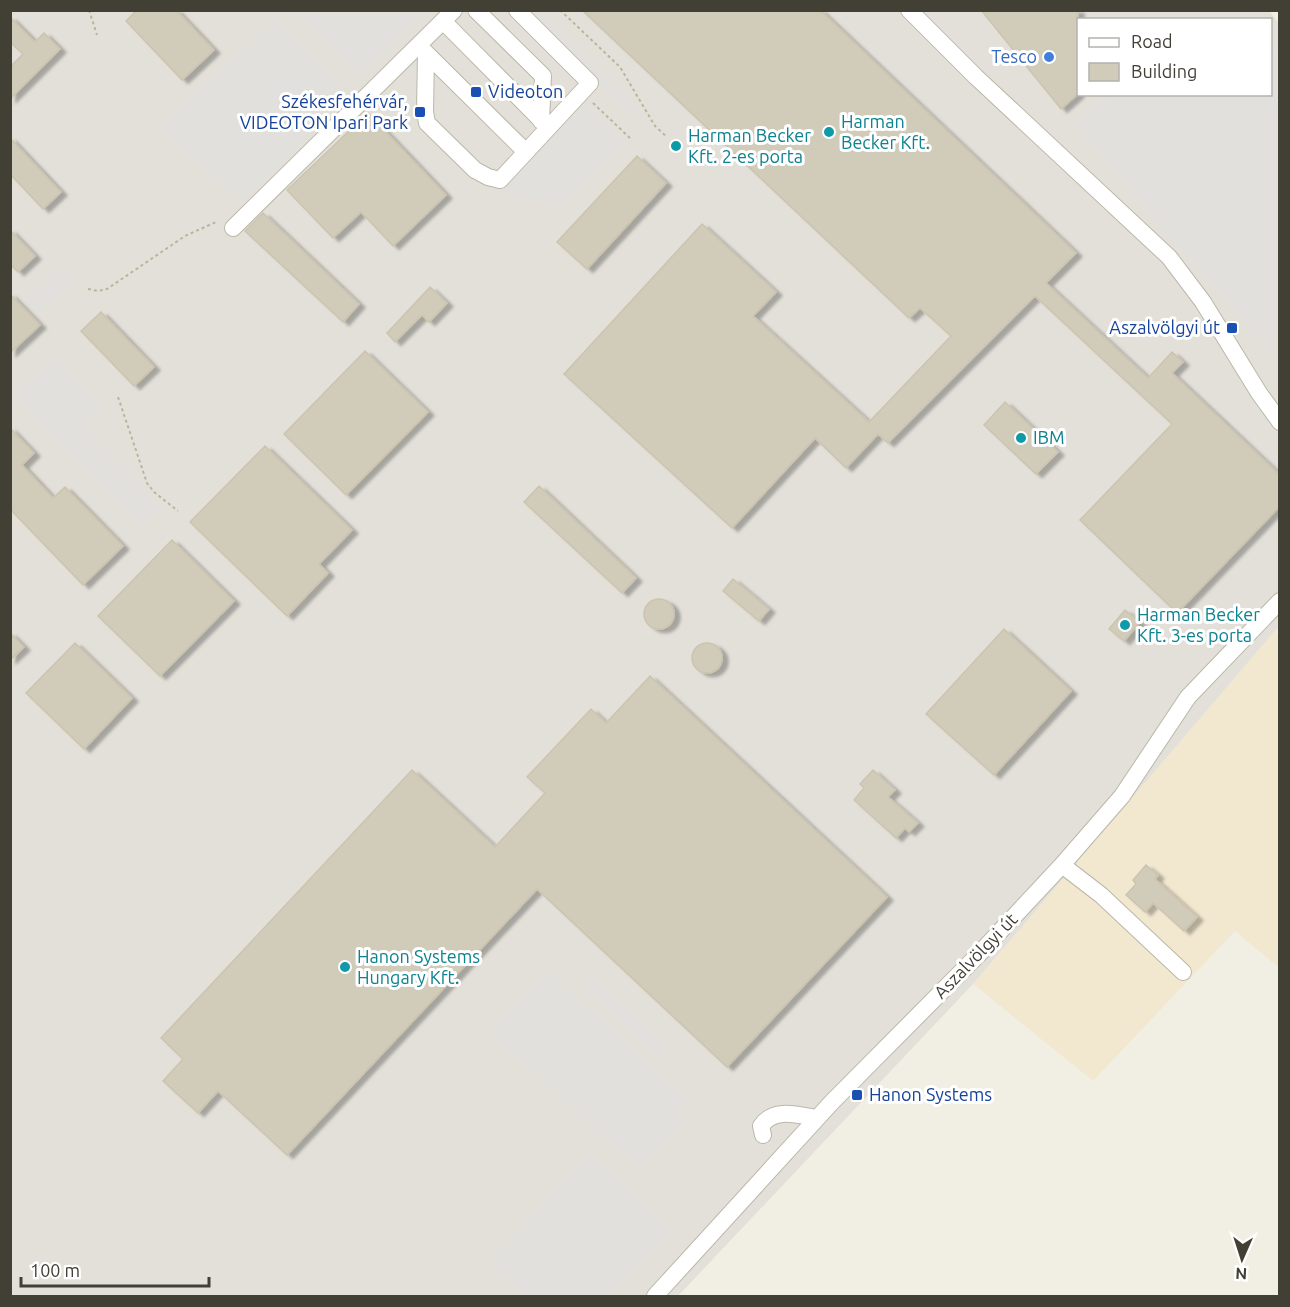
<svg xmlns="http://www.w3.org/2000/svg" width="1290" height="1307" viewBox="0 0 1290 1307" font-family="Ubuntu,sans-serif">
<style>
.commercial{fill:#f2e8d0}
.industrial{fill:#e3e0d9;fill-rule:evenodd}
.parking{fill:#e2e0dc}
.building{fill:#d1cbba;stroke:#ccc4ae;stroke-width:1.5;filter:url(#shadow)}
.lines{fill:none;stroke-linecap:round;stroke-linejoin:round}
.minor-casing{stroke:#bbb7a8;stroke-width:18}
.path{stroke:#bcb49a;stroke-width:2;stroke-dasharray:3 3;stroke-linecap:butt}
.minor{stroke:#fff;stroke-width:16}
.shop-dot{fill:#3f7fe0;stroke:#fff;stroke-width:2}
.transit-dot{fill:#1a4fb4;stroke:#fff;stroke-width:2}
.culture-dot{fill:#0f9aa8;stroke:#fff;stroke-width:2}
.labels{text-anchor:middle;stroke-width:6;stroke-linejoin:round;paint-order:stroke}
.shop-label{font-size:18px;fill:#366cbe;stroke:#fff;text-anchor:end}
.transit-label{font-size:18px;fill:#164399;stroke:#fff;text-anchor:start}
.culture-label{font-size:18px;fill:#0d838f;stroke:#fff;text-anchor:start}
.street-label{font-size:18px;fill:#423f35;stroke:#fff}
</style>
<defs>
<filter id="shadow"><feDropShadow dx="6" dy="3.5" stdDeviation="1.5" flood-color="#0004"/></filter>
</defs>
<rect width="100%" height="100%" fill="#f1efe4"/>
<path class="commercial" d="M 1279,626 L 1279,968 L 1235,931 L 1093,1081 L 973,984 Z"/>
<path class="industrial" d="M 1269,10 L 1279,24 L 1279,626 L 973,984 L 678,1296 L 11,1296 L 10,11 ZM 1078,20 L 1270,20 L 1270,94 L 1078,94 Z"/>
<path class="parking" d="M 1206,10 L 1238,11 L 1245,19 L 1195,19 Z
M 294,11 L 426,11 L 359,76 Z
M 523,11 L 538,11 L 645,113 L 638,120 Z
M 275,20 L 348,95 L 241,202 L 159,127 Z
M 1271,49 L 1280,59 L 1279,362 L 1074,123 L 1108,95 L 1270,94 Z
M 586,102 L 626,141 L 563,206 L 506,194 L 501,188 Z
M 63,266 L 76,280 L 39,315 L 26,301 Z
M 54,357 L 103,408 L 83,427 L 161,507 L 142,525 L 15,395 Z
M 546,969 L 689,1100 L 675,1115 L 683,1122 L 639,1170 L 489,1031 Z
M 594,976 L 671,1049 L 662,1060 L 583,988 Z
M 589,1154 L 672,1230 L 611,1296 L 524,1296 L 488,1263 Z"/>
<path class="building" d="M 137,10 L 176,10 L 214,50 L 182,80 L 126,21 Z
M 582,10 L 820,10 L 1076,253 L 1046,283 L 1148,378 L 1172,352 L 1183,362 L 1172,373 L 1280,475 L 1280,506 L 1177,613 L 1080,520 L 1172,424 L 1035,296 L 888,443 L 878,434 L 846,468 L 815,438 L 732,528 L 564,374 L 702,224 L 776,292 L 753,316 L 869,422 L 951,336 L 920,308 L 909,318 Z
M 981,10 L 1078,10 L 1078,94 L 1061,109 Z
M 10,17 L 35,42 L 44,33 L 60,49 L 10,99 L 10,67 L 23,54 L 10,42 Z
M 368,113 L 446,195 L 393,246 L 361,212 L 333,238 L 287,190 Z
M 10,138 L 61,192 L 43,209 L 10,174 Z
M 637,156 L 666,183 L 587,269 L 557,242 Z
M 263,213 L 359,304 L 343,322 L 245,231 Z
M 10,230 L 35,256 L 18,272 L 10,264 Z
M 430,287 L 447,303 L 429,322 L 422,315 L 395,342 L 387,333 Z
M 10,294 L 40,325 L 10,353 Z
M 101,312 L 154,367 L 134,386 L 81,331 Z
M 365,351 L 428,412 L 346,495 L 284,434 Z
M 1005,402 L 1058,452 L 1036,474 L 984,425 Z
M 10,428 L 34,453 L 22,465 L 53,498 L 65,487 L 123,546 L 83,585 L 10,509 Z
M 265,446 L 352,530 L 319,564 L 328,573 L 287,616 L 190,522 Z
M 539,486 L 636,578 L 622,593 L 524,502 Z
M 172,540 L 234,601 L 160,676 L 98,616 Z
M 733,579 L 769,609 L 759,621 L 723,591 Z
M644 614a15 15 0 1 1 30 0a15 15 0 1 1-30 0Z
M 1125,610 L 1140,622 L 1124,641 L 1109,629 Z
M 1004,629 L 1071,691 L 994,775 L 926,714 Z
M 10,633 L 24,647 L 10,660 Z
M692 658a15 15 0 1 1 30 0a15 15 0 1 1-30 0Z
M 75,643 L 132,698 L 84,749 L 26,693 Z
M 650,676 L 887,897 L 727,1067 L 537,889 L 287,1155 L 218,1091 L 198,1113 L 163,1081 L 183,1059 L 161,1038 L 412,770 L 495,847 L 545,793 L 527,777 L 591,709 L 606,723 Z
M 873,770 L 895,790 L 888,797 L 918,823 L 909,832 L 905,828 L 896,838 L 854,800 L 864,788 L 860,784 Z
M 1146,865 L 1158,875 L 1155,879 L 1197,917 L 1184,931 L 1153,903 L 1145,912 L 1126,895 L 1136,884 L 1133,880 Z"/>
<g class="lines">
<g class="minor-casing">
<path id="minor" d="M 476,10 L 543,76 L 541,121
M 909,10 L 976,77 L 1169,257 L 1203,302 L 1259,393 L 1280,422
M 443,21 L 548,127
M 419,46 L 426,53 L 425,112 L 427,123 L 475,170 L 488,177 L 500,180 L 590,83 L 517,10
M 426,53 L 526,152
M 233,228 L 454,10
M 1062,865 L 1101,895 L 1183,972
M 763,1135 L 761,1126 C 774,1107 798,1115 816,1118
M 655,1296 L 832,1102 L 978,955 L 1062,865 L 1122,796 L 1188,697 L 1280,601"/>
</g>
<path class="path" d="M 89,10 L 97,35
M 560,10 L 620,67 L 655,126 L 666,136
M 593,103 L 632,140
M 88,289 L 98,291 L 107,289 L 185,236 L 216,222
M 118,397 L 147,483 L 154,492 L 178,511"/>
<use href="#minor" class="minor"/>
</g>
<circle class="shop-dot" cx="1049" cy="57" r="6"/>
<g class="transit-dot">
<rect x="470" y="86" width="12" height="12" rx="3"/>
<rect x="414" y="106" width="12" height="12" rx="3"/>
<rect x="1226" y="322" width="12" height="12" rx="3"/>
<rect x="851" y="1089" width="12" height="12" rx="3"/>
</g>
<g class="culture-dot">
<circle cx="829" cy="132" r="6"/>
<circle cx="676" cy="146" r="6"/>
<circle cx="1021" cy="438" r="6"/>
<circle cx="1125" cy="625" r="6"/>
<circle cx="345" cy="967" r="6"/>
</g>
<g class="labels">
<g class="shop-label">
<text x="1037" y="63">Tesco</text>
</g>
<g class="transit-label">
<text x="488" y="98">Videoton</text>
<text x="408" y="108" text-anchor="end">Székesfehérvár,<tspan x="408" dy="21">VIDEOTON Ipari Park</tspan></text>
<text x="1220" y="334" text-anchor="end">Aszalvölgyi út</text>
<text x="869" y="1101">Hanon Systems</text>
</g>
<g class="culture-label">
<text x="841" y="128">Harman<tspan x="841" dy="21">Becker Kft.</tspan></text>
<text x="688" y="142">Harman Becker<tspan x="688" dy="21">Kft. 2-es porta</tspan></text>
<text x="1033" y="444">IBM</text>
<text x="1137" y="621">Harman Becker<tspan x="1137" dy="21">Kft. 3-es porta</tspan></text>
<text x="357" y="963">Hanon Systems<tspan x="357" dy="21">Hungary Kft.</tspan></text>
</g>
<g class="street-label">
<text transform="translate(976 956) rotate(-46)" y="6">Aszalvölgyi út</text>
</g>
</g>
<rect width="1290" height="1307" fill="none" stroke="#423f35" stroke-width="24"/>
<rect x="1077" y="18" width="195" height="78" fill="#ffffff" stroke="#b3b2ae" stroke-width="1.5"/>
<rect x="1089" y="38" width="30" height="9" fill="#ffffff" stroke="#b3b2ae" stroke-width="1.5"/>
<text x="1131" y="48" font-size="18" fill="#423f35">Road</text>
<rect x="1089" y="63" width="30" height="18" fill="#d1cbba" stroke="#b3b2ae" stroke-width="1.5"/>
<text x="1131" y="78" font-size="18" fill="#423f35">Building</text>
<g transform="translate(1242 1259) rotate(183)" stroke="#ffffff" stroke-width="4.5" paint-order="stroke">
<path d="M0-4.5L10 22L0 15L-10 22Z" fill="#423f35"/>
<text y="-9" font-size="16" font-weight="bold" text-anchor="middle" fill="#423f35">N</text>
</g>
<path d="M21 1277v9h188v-9" fill="none" stroke="#423f35" stroke-width="3"/>
<text x="30" y="1277" font-size="18" fill="#423f35" stroke="#ffffff" stroke-width="4.5" paint-order="stroke">100 m</text>
</svg>
